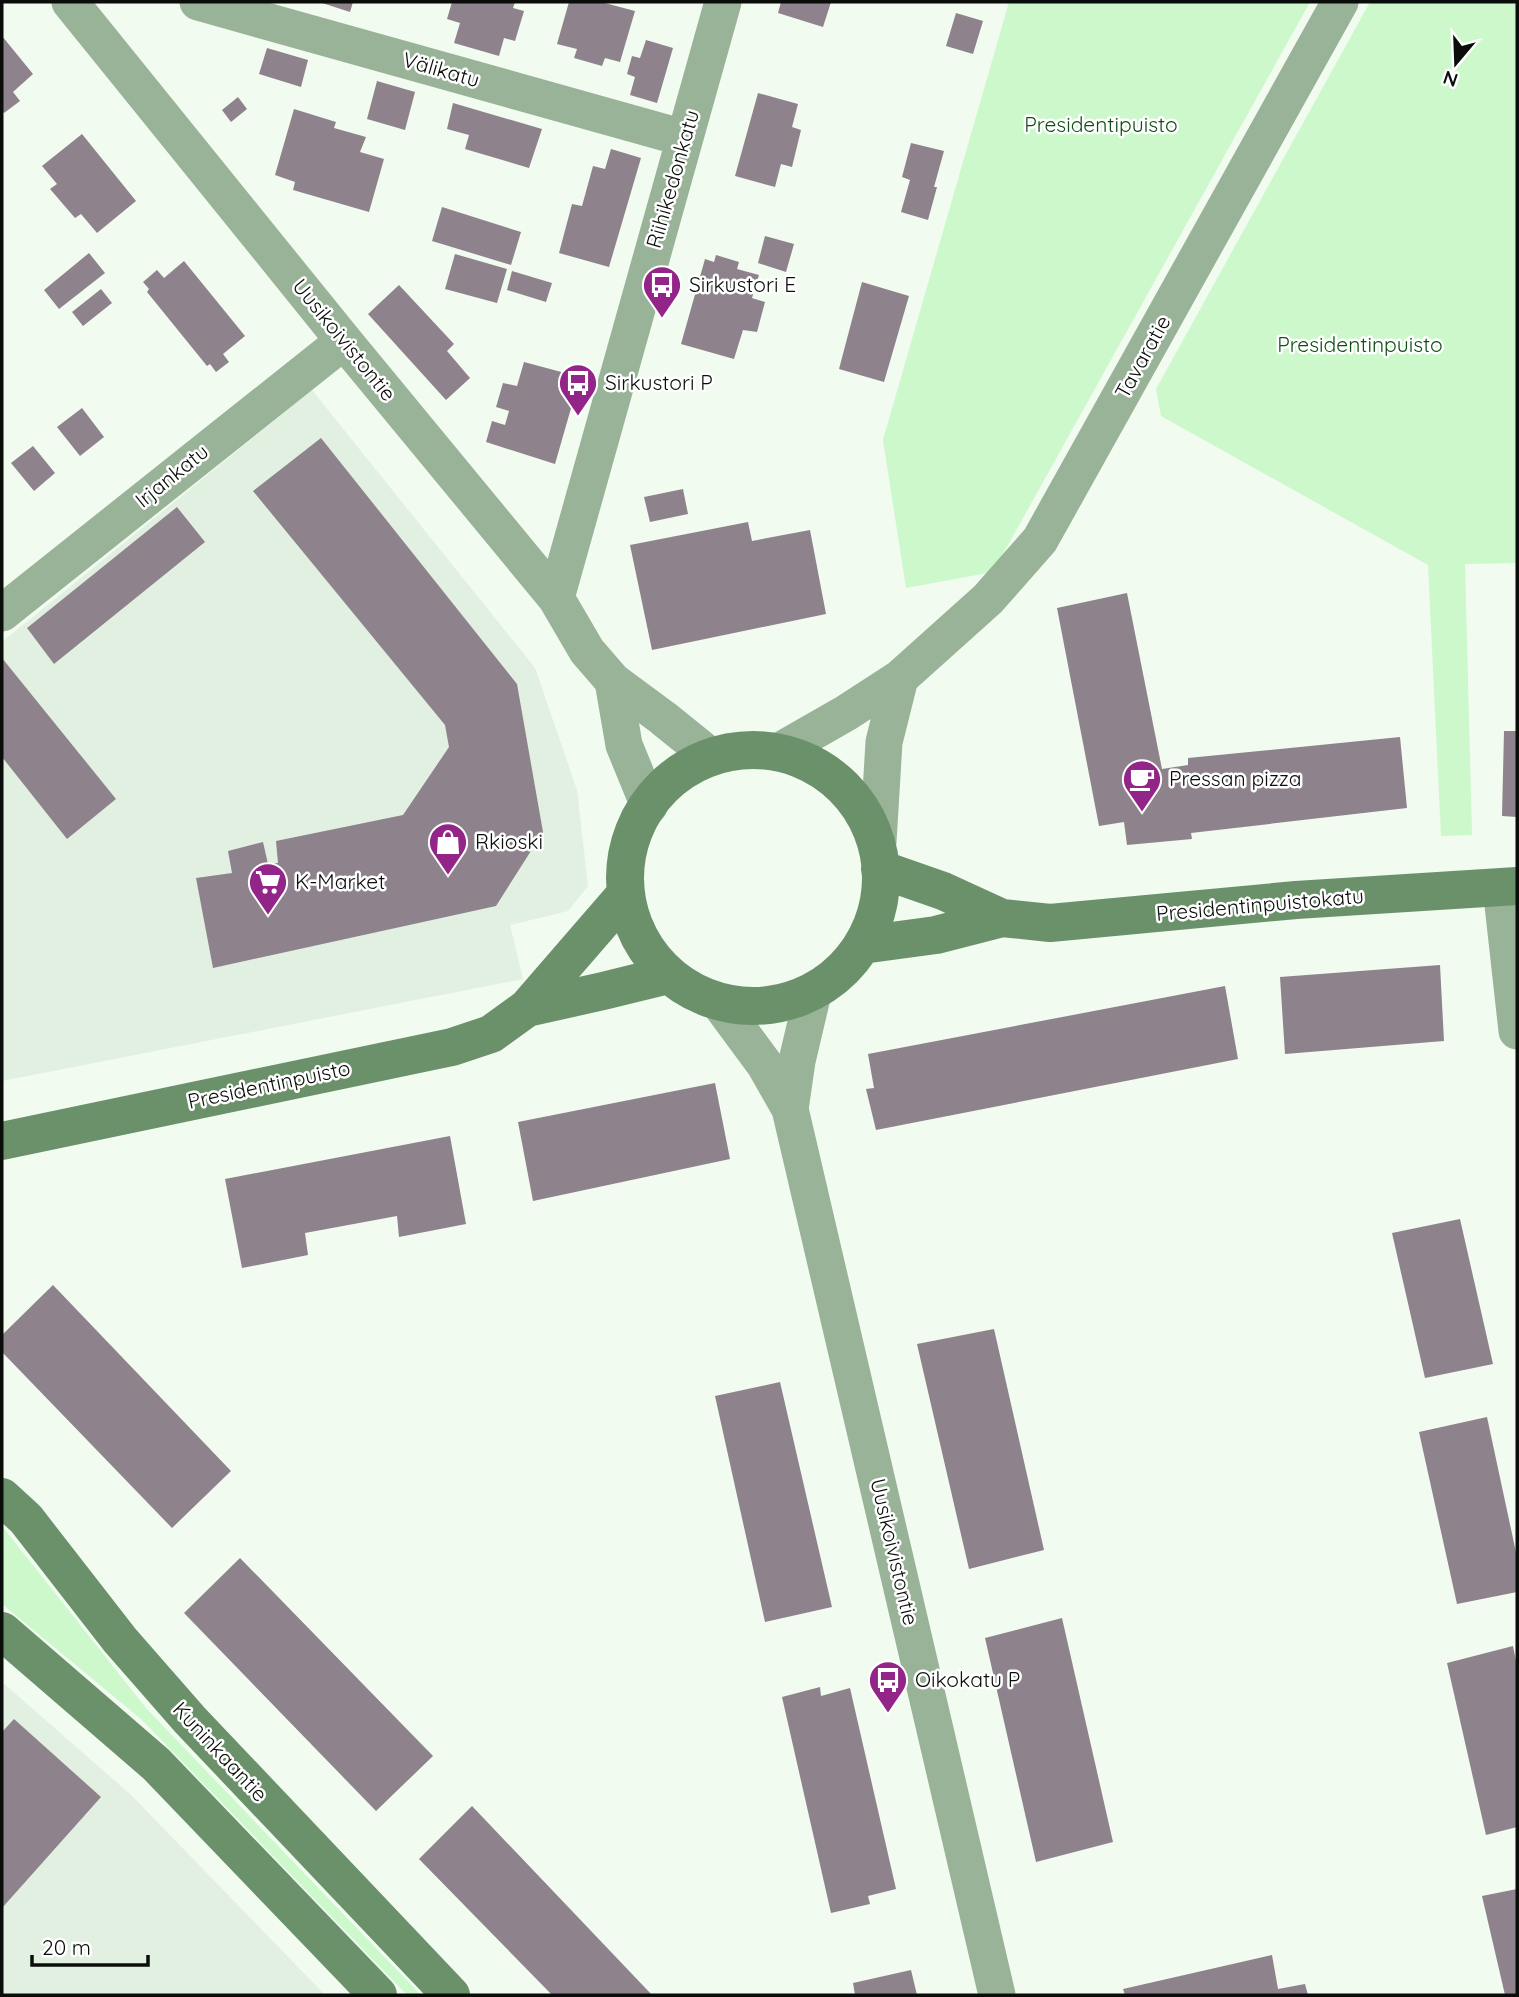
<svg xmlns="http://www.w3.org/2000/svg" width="1519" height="1997" viewBox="0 0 1519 1997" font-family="Quicksand,sans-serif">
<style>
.built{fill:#e1f0e0}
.green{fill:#ccf8cb}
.building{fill:#8e838c}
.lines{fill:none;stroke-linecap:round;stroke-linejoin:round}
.street{stroke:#99b398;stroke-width:37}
.secondary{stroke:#6b916b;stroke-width:38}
.labels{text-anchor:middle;stroke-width:5;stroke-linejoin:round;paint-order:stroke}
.street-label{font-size:21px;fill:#0a0d0a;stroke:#fff}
.park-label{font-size:21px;fill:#114e16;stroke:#fff}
.poi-label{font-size:21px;fill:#0a0d0a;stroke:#fff;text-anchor:start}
</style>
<rect width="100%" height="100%" fill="#f1fbf0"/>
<path class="built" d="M 312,390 L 535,668 L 577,790 L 588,886 L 568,911 L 510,925 L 523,979 L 2,1081 L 2,642 Z
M 2,1682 L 131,1795 L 325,1995 L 2,1995 Z"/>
<path class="green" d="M 1009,2 L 1310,2 L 993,572 L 906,588 L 883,440 Z
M 1370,2 L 1517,2 L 1517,563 L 1465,564 L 1472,835 L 1441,836 L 1428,565 L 1161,416 L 1156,389 Z
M 2,1526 L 146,1708 L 421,1995 L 407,1995 L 141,1719 L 2,1604 Z"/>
<path class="building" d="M 319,2 L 353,2 L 350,12 Z
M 452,2 L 515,2 L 513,8 L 524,11 L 515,41 L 504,38 L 499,56 L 454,43 L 460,23 L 447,19 Z
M 569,2 L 601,2 L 635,11 L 620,62 L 605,58 L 602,66 L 574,58 L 577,49 L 557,44 Z
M 781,2 L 831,2 L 823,27 L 778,13 Z
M 956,13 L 983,21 L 973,54 L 946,46 Z
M 2,36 L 33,74 L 13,92 L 20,101 L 4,113 L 2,110 Z
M 646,40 L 673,48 L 657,103 L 630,95 L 635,77 L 627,74 L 632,56 L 640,58 Z
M 267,48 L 308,60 L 301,87 L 259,74 Z
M 377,81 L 415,92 L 405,130 L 367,119 Z
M 758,93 L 798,104 L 792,127 L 801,130 L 792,167 L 781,164 L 775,187 L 735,176 Z
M 238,97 L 247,109 L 231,122 L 222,110 Z
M 453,103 L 542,129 L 529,168 L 465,149 L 469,135 L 447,129 Z
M 294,109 L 336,122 L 334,128 L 366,137 L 360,152 L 384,159 L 369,212 L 293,190 L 295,182 L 275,175 Z
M 82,134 L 136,201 L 97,233 L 81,214 L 75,218 L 50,189 L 57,184 L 42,166 Z
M 911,143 L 944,151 L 934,187 L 937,187 L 928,220 L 901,212 L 910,180 L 902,177 Z
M 611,149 L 641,158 L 609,267 L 559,253 L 572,204 L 582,206 L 593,166 L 605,169 Z
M 442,207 L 521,232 L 511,265 L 432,241 Z
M 765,236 L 794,244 L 786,272 L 758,263 Z
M 89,253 L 105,273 L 59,309 L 44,290 Z
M 455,254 L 507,269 L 497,303 L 445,289 Z
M 716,255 L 739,262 L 737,269 L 759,275 L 752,298 L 765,302 L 757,332 L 743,330 L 734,359 L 681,344 L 705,259 L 714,262 Z
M 184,261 L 245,336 L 223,354 L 229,362 L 216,372 L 210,364 L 207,366 L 147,292 L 149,289 L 143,282 L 157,270 L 164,278 Z
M 512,271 L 552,283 L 546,302 L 507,290 Z
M 862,282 L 909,296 L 884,382 L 839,369 Z
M 399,285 L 454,344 L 447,351 L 470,378 L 446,400 L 368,314 Z
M 101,289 L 112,303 L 83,326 L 72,312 Z
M 524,362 L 580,377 L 555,464 L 486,442 L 492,421 L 505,425 L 509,411 L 496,407 L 503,383 L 517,386 Z
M 82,408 L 104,437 L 80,456 L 57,427 Z
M 321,438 L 517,684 L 543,832 L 496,906 L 213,968 L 196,878 L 232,873 L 228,851 L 263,842 L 268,864 L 278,863 L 276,841 L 403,815 L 449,747 L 445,725 L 253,491 Z
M 33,446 L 55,473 L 34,491 L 11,463 Z
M 683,489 L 688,514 L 650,522 L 644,497 Z
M 177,507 L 205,542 L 54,664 L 27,628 Z
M 748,522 L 752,541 L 810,530 L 826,614 L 652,650 L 630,545 Z
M 1127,593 L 1162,769 L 1188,765 L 1188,758 L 1400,737 L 1407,808 L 1191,833 L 1192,839 L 1127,845 L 1124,822 L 1099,826 L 1057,608 Z
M 2,658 L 116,799 L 67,839 L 2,757 Z
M 1504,731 L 1517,731 L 1517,817 L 1502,816 Z
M 1440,965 L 1444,1041 L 1285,1054 L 1280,977 Z
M 1225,986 L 1238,1059 L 876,1130 L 866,1089 L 874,1088 L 868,1054 Z
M 715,1083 L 730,1159 L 533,1201 L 518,1122 Z
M 450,1136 L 466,1224 L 399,1237 L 397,1216 L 305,1233 L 308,1255 L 242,1268 L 225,1179 Z
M 1460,1219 L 1493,1364 L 1425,1378 L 1392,1233 Z
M 53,1285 L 231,1471 L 172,1528 L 2,1352 L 2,1335 Z
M 994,1329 L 1044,1550 L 969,1569 L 917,1344 Z
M 780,1382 L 832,1607 L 765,1622 L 715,1396 Z
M 1487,1417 L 1517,1557 L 1517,1592 L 1457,1604 L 1419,1432 Z
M 240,1558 L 433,1756 L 376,1811 L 184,1613 Z
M 1062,1618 L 1113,1842 L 1036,1862 L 985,1638 Z
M 1513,1646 L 1517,1666 L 1517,1827 L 1486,1835 L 1447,1663 Z
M 820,1687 L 821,1696 L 850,1688 L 896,1889 L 868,1896 L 870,1904 L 831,1913 L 782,1697 Z
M 14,1719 L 101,1797 L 2,1908 L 2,1732 Z
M 472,1806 L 652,1995 L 552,1995 L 419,1859 Z
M 1517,1889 L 1517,1995 L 1505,1995 L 1482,1896 Z
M 1272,1955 L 1278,1989 L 1305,1984 L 1308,1995 L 1125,1995 L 1123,1989 Z
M 911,1970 L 917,1995 L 855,1995 L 853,1983 Z"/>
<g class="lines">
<path class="street" d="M 70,2 L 344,341 L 556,598 L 587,651 L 613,681 L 663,718 L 710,756
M 198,2 L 684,138
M 556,598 L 723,2
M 2,613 L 344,341
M 613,681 L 624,745 L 649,806
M 783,749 L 846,713 L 900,678 L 988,599 L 1040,540 L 1340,2
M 878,842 L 884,742 L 900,678
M 1501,887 L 1517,1031
M 720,1004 L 765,1065 L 790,1109 L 997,1995
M 790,1109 L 797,1061 L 813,993"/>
<path class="secondary" d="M625 878a128 128 0 1 1 256 0a128 128 0 1 1-256 0Z
M 880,869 L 943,891 L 1002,918 L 1050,923 L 1296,900 L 1517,886
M 862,945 L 936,935 L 1002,918
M 527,1008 L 603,991 L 664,976
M 2,1141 L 452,1047 L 491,1034 L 527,1008 L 624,896
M 2,1497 L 26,1519 L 120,1640 L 190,1720 L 451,1995
M 2,1631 L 156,1764 L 378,1995"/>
</g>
<defs>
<g id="bus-pin" transform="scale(2.0125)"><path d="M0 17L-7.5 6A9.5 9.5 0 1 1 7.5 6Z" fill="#922587" stroke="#fff"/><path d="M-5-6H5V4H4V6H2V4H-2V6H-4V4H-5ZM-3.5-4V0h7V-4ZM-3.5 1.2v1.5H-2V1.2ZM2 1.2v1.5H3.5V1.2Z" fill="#fff"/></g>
<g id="cafe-pin" transform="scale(2.0125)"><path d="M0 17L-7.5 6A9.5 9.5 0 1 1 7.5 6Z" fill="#922587" stroke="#fff"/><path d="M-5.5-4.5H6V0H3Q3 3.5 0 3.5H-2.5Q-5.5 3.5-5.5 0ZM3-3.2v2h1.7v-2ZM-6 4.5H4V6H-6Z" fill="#fff"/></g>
<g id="shop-pin" transform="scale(2.0125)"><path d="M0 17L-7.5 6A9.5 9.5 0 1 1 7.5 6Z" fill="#922587" stroke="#fff"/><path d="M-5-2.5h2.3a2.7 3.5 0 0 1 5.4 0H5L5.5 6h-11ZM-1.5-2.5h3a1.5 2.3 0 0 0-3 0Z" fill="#fff"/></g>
<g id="supermarket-pin" transform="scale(2.0125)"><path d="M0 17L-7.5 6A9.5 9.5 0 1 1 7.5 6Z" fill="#922587" stroke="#fff"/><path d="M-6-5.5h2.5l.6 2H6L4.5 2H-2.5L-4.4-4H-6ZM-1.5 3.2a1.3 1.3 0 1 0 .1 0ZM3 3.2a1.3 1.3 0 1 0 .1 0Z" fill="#fff"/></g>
</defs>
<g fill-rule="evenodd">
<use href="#bus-pin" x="662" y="285"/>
<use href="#bus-pin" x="578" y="383"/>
<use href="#cafe-pin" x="1142" y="779"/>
<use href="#shop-pin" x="448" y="842"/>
<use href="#supermarket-pin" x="268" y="882"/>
<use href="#bus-pin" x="888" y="1680"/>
</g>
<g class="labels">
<g class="street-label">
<text transform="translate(441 70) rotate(16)" y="7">Välikatu</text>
<text transform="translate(673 179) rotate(-74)" y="7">Riihikedonkatu</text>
<text transform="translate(344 340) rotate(51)" y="7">Uusikoivistontie</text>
<text transform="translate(1143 357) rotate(-61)" y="7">Tavaratie</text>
<text transform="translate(172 476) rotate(-39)" y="7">Irjankatu</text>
<text transform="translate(1260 905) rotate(-5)" y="7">Presidentinpuistokatu</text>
<text transform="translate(269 1085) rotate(-12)" y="7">Presidentinpuisto</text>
<text transform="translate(894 1552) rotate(77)" y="7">Uusikoivistontie</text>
<text transform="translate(220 1752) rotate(47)" y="7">Kuninkaantie</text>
</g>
<g class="park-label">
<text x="1101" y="132">Presidentipuisto</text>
<text x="1360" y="352">Presidentinpuisto</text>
</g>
<g class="poi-label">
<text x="689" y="292">Sirkustori E</text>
<text x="605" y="390">Sirkustori P</text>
<text x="1169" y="786">Pressan pizza</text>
<text x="475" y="849">Rkioski</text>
<text x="295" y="889">K-Market</text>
<text x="915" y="1687">Oikokatu P</text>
</g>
</g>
<rect width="1519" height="1997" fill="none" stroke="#0a0d0a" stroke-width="7"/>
<g transform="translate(1456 63) rotate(199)" stroke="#ffffff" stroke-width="5" paint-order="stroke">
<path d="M0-5L12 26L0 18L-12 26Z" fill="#0a0d0a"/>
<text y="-10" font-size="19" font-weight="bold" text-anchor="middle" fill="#0a0d0a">N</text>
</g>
<path d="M32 1955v10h116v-10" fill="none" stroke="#0a0d0a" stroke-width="3.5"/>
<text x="42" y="1955" font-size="21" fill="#0a0d0a" stroke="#ffffff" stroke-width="5" paint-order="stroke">20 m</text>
</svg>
